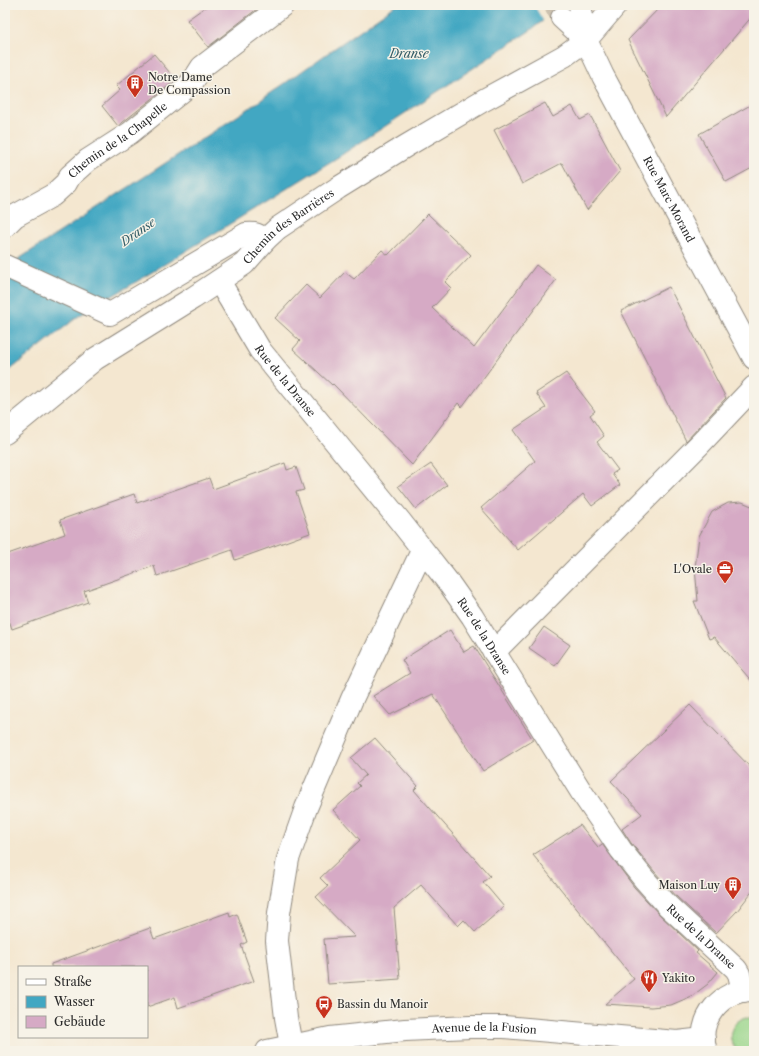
<svg xmlns="http://www.w3.org/2000/svg" width="759" height="1056" viewBox="0 0 759 1056" font-family="'Libre Caslon Text',serif">
<style>
.green{fill:#99d58a;stroke:#62805a}
.water{fill:#42a7c2;stroke:#366976}
.pier{fill:#f4e7d0}
.building{fill:#d6aac5}
.lines{fill:none;stroke-linecap:round;stroke-linejoin:round}
.minor-tunnel{stroke:#ccc1af;stroke-width:22;stroke-dasharray:22 11;stroke-linecap:butt}
.minor-casing{stroke:#90897e;stroke-width:24}
.minor{stroke:#fff;stroke-width:22}
.labels{text-anchor:middle;stroke-width:3;stroke-linejoin:round;paint-order:stroke}
.poi-label{font-size:11px;fill:#2b2b2b;stroke:#f7f3e8;text-anchor:start}
.street-label{font-size:11px;fill:#2b2b2b;stroke:#f7f3e8}
.water-label{font-size:12px;font-style:italic;fill:#345d67;stroke:#f7f3e8}
</style>
<rect width="100%" height="100%" fill="#f7f3e8"/>
<filter id="ink" filterUnits="userSpaceOnUse"><feTurbulence type="fractalNoise" baseFrequency=".025" numOctaves="2"/><feDisplacementMap in="SourceGraphic" scale="8" xChannelSelector="R" yChannelSelector="G"/><feConvolveMatrix kernelMatrix="1 2 1 2 8 2 1 2 1" color-interpolation-filters="sRGB"/></filter>
<filter id="wash" filterUnits="userSpaceOnUse"><feTurbulence type="fractalNoise" baseFrequency=".012" numOctaves="4" result="noise"/><feDisplacementMap in="SourceGraphic" scale="16" xChannelSelector="R" yChannelSelector="G"/><feGaussianBlur stdDeviation="0.9" result="paint"/><feColorMatrix in="noise" values="0 0 0 0 0 0 0 0 0 0 0 0 0 0 0 0 0 1.4 0 .05"/><feComposite in="paint" operator="in"/></filter>
<g filter="url(#wash)">
<rect width="100%" height="100%" fill="#f4e7d0"/>
<path class="green" d="M 747,1017 L 754,1018 L 754,1051 L 738,1051 C 725,1040 730,1021 747,1017 Z"/>
<path class="water" d="M 396,5 L 564,5 L 528,32 L 343,154 L 136,282 L 80,315 L 5,374 L 5,268 L 251,107 Z"/>
<path class="pier" d="M 534,5 L 566,5 L 544,22 Z"/>
<g id="blocks">
<path class="building" d="M 208,5 L 262,5 L 208,47 L 187,20 Z
M 662,5 L 754,5 L 754,14 L 666,117 L 628,40 Z
M 154,54 L 176,80 L 118,126 L 102,106 L 120,90 L 116,86 Z
M 545,103 L 553,117 L 572,106 L 580,120 L 590,115 L 620,171 L 587,210 L 562,163 L 522,184 L 494,130 Z
M 754,103 L 754,167 L 726,182 L 699,134 Z
M 428,214 L 471,255 L 445,282 L 451,288 L 432,308 L 474,348 L 536,265 L 556,280 L 462,407 L 458,403 L 412,465 L 333,384 L 332,385 L 293,349 L 300,341 L 275,318 L 306,285 L 320,298 L 345,272 L 354,279 L 382,250 L 388,255 Z
M 669,287 L 726,398 L 686,441 L 621,311 Z
M 566,373 L 595,411 L 590,415 L 604,436 L 597,442 L 618,470 L 612,474 L 620,485 L 592,506 L 583,494 L 518,550 L 481,508 L 535,461 L 513,430 L 546,408 L 536,393 Z
M 285,463 L 287,470 L 296,467 L 304,490 L 296,492 L 310,533 L 235,560 L 232,550 L 157,576 L 154,566 L 84,591 L 88,602 L 12,629 L 5,608 L 5,555 L 65,534 L 60,520 L 134,494 L 137,503 L 209,478 L 213,489 Z
M 431,464 L 447,485 L 416,509 L 398,486 Z
M 742,502 L 754,507 L 754,684 L 714,637 L 709,639 L 694,601 L 698,601 L 695,568 L 699,536 L 712,512 L 728,503 Z
M 544,627 L 570,645 L 555,666 L 529,648 Z
M 450,630 L 464,652 L 474,646 L 533,740 L 483,771 L 433,694 L 390,715 L 373,696 L 410,673 L 402,660 Z
M 690,705 L 754,771 L 754,889 L 737,911 L 716,933 L 677,897 L 654,871 L 631,843 L 622,829 L 642,814 L 611,781 Z
M 375,738 L 418,786 L 414,790 L 490,876 L 483,882 L 504,907 L 475,932 L 464,920 L 458,926 L 421,885 L 394,908 L 400,979 L 328,984 L 324,939 L 355,937 L 316,897 L 328,886 L 320,878 L 360,840 L 333,810 L 360,786 L 357,783 L 366,775 L 351,758 Z
M 580,825 L 598,847 L 602,844 L 634,887 L 659,914 L 698,951 L 696,953 L 718,972 L 708,984 L 692,996 L 671,1005 L 651,1007 L 605,1004 L 634,979 L 533,855 Z
M 229,912 L 230,917 L 237,914 L 247,942 L 241,945 L 254,981 L 178,1008 L 175,997 L 147,1007 L 147,967 L 51,967 L 51,964 L 150,928 L 154,939 Z"/>
</g>
</g>
<g filter="url(#ink)">
<use href="#blocks" fill-opacity="0" stroke="#90897e" stroke-width="1"/>
<g class="lines">
<path class="minor-tunnel" d="M 555,5 L 562,18"/>
<g class="minor-casing">
<g id="minor">
<path id="s1" d="M 580,5 L 586,40 L 603,76 L 754,358"/>
<path d="M 562,18 L 586,40"/>
<path id="s2" d="M 5,226 L 15,216 L 53,195 L 66,183 L 70,176 L 88,160 L 130,133 L 186,88 L 193,81 L 202,67 L 283,5"/>
<path d="M 5,266 L 110,314 L 246,234 C 255,233 258,234 265,240"/>
<path id="s3" d="M 219,281 L 260,350 L 400,521 L 448,582 L 472,616 L 582,793 L 621,850 L 644,879 L 668,906 L 736,969 L 739,974 L 743,991"/>
<path id="s4" d="M 5,433 L 95,359 L 193,298 L 244,264 L 265,240 L 278,228 L 338,188 L 406,146 L 484,100 L 564,56 L 586,40 L 616,5"/>
<path d="M 494,652 L 700,444 L 754,387"/>
<path d="M 291,1045 L 286,1018 L 277,941 L 279,913 L 288,859 L 306,808 L 352,699 L 422,551"/>
<path id="s5" d="M 267,1051 L 330,1038 L 405,1030 L 470,1027 L 504,1027 L 677,1042 L 704,1039"/>
<path d="M 706,1051 C 695,1020 722,988 754,990"/>
</g>
</g>
<use href="#minor" class="minor"/>
</g>
</g>
<defs>
<g id="building-pin" transform="scale(0.9)"><path d="M0 17L-7.5 6A9.5 9.5 0 1 1 7.5 6Z" fill="#c8321e" stroke="#f7f3e8"/><path d="M-4-6H4V6H1V3H-1V6H-4ZM-2.5-4.3h1.7v1.8h-1.7ZM.8-4.3h1.7v1.8H.8ZM-2.5-1h1.7V.8h-1.7ZM.8-1h1.7V.8H.8Z" fill="#fff"/></g>
<g id="office-pin" transform="scale(0.9)"><path d="M0 17L-7.5 6A9.5 9.5 0 1 1 7.5 6Z" fill="#c8321e" stroke="#f7f3e8"/><path d="M-6-3h4V-5.5h4V-3h4V5H-6ZM-1-4.5V-3h2v-1.5ZM-6 0V1H6V0Z" fill="#fff"/></g>
<g id="restaurant-pin" transform="scale(0.9)"><path d="M0 17L-7.5 6A9.5 9.5 0 1 1 7.5 6Z" fill="#c8321e" stroke="#f7f3e8"/><path d="M-5-6h1v4h1v-4h1v4h1v-4h1v5L-1.5 .5V6h-2V.5L-5-1ZM5-6V6H3V1.5H1.5Q1.5-4 5-6Z" fill="#fff"/></g>
<g id="bus-pin" transform="scale(0.9)"><path d="M0 17L-7.5 6A9.5 9.5 0 1 1 7.5 6Z" fill="#c8321e" stroke="#f7f3e8"/><path d="M-5-6H5V4H4V6H2V4H-2V6H-4V4H-5ZM-3.5-4V0h7V-4ZM-3.5 1.2v1.5H-2V1.2ZM2 1.2v1.5H3.5V1.2Z" fill="#fff"/></g>
</defs>
<g fill-rule="evenodd">
<use href="#building-pin" x="135" y="83"/>
<use href="#office-pin" x="725" y="569"/>
<use href="#building-pin" x="733" y="885"/>
<use href="#restaurant-pin" x="649" y="978"/>
<use href="#bus-pin" x="324" y="1004"/>
</g>
<g class="labels">
<g class="poi-label">
<text x="148" y="81">Notre Dame<tspan x="148" dy="13">De Compassion</tspan></text>
<text x="712" y="573" text-anchor="end">L'Ovale</text>
<text x="720" y="889" text-anchor="end">Maison Luy</text>
<text x="662" y="982">Yakito</text>
<text x="337" y="1008">Bassin du Manoir</text>
</g>
<g class="street-label">
<text dy="4" stroke="none"><textPath href="#s2" startOffset="143">Chemin de la Chapelle</textPath></text>
<text dy="4" stroke="none"><textPath href="#s1" startOffset="215">Rue Marc Morand</textPath></text>
<text dy="4" stroke="none"><textPath href="#s4" startOffset="352">Chemin des Barrières</textPath></text>
<text dy="4" stroke="none"><textPath href="#s3" startOffset="120">Rue de la Dranse</textPath></text>
<text dy="4" stroke="none"><textPath href="#s3" startOffset="444">Rue de la Dranse</textPath></text>
<text dy="4" stroke="none"><textPath href="#s3" startOffset="816">Rue de la Dranse</textPath></text>
<text dy="4" stroke="none"><textPath href="#s5" startOffset="219">Avenue de la Fusion</textPath></text>
</g>
<g class="water-label">
<text x="409" y="58">Dranse</text>
<text transform="translate(138 232) rotate(-35)" y="4">Dranse</text>
</g>
</g>
<rect width="759" height="1056" fill="none" stroke="#f7f3e8" stroke-width="20"/>
<rect x="18" y="966" width="130" height="72" fill="#f7f3e8" stroke="#a5a39c"/>
<rect x="26" y="979" width="20" height="6" fill="#ffffff" stroke="#a5a39c"/>
<text x="54" y="986" font-size="12" fill="#2b2b2b">Straße</text>
<rect x="26" y="996" width="20" height="12" fill="#42a7c2" stroke="#a5a39c"/>
<text x="54" y="1006" font-size="12" fill="#2b2b2b">Wasser</text>
<rect x="26" y="1016" width="20" height="12" fill="#d6aac5" stroke="#a5a39c"/>
<text x="54" y="1026" font-size="12" fill="#2b2b2b">Gebäude</text>
</svg>
